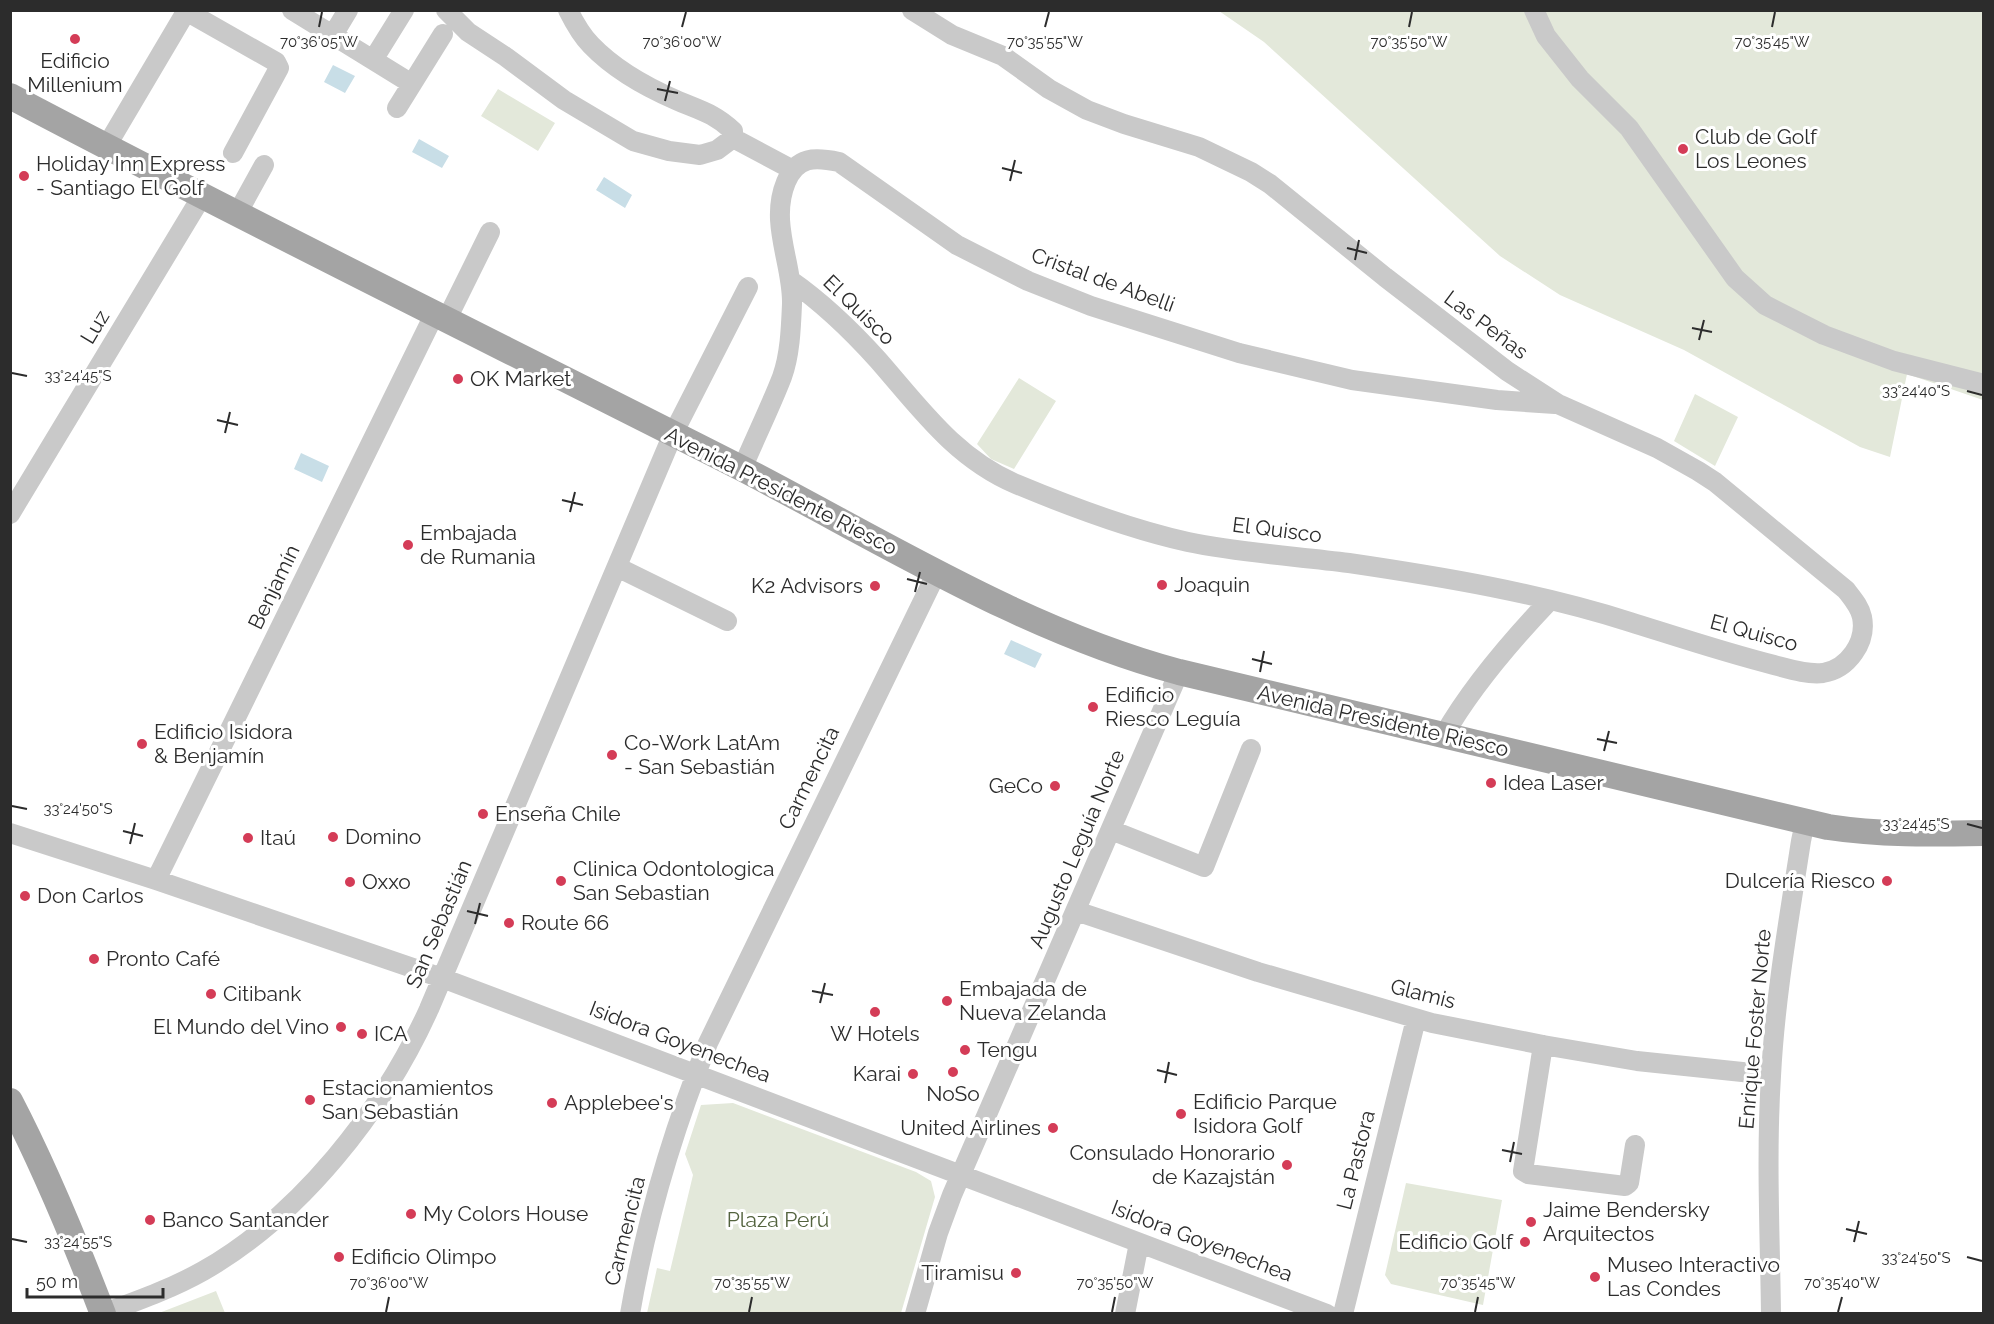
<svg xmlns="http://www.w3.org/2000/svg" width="1994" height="1324" viewBox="0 0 1994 1324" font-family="Raleway,sans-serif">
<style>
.green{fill:#e3e8da}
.water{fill:#c8dee7}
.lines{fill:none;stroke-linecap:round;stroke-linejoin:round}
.minor{stroke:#c9c9c9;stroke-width:20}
.major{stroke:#a4a4a4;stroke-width:26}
.ticks{fill:none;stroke:#2c2c2c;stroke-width:2}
.poi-dot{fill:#d43c57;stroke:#fff;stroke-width:2}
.labels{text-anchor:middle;stroke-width:6;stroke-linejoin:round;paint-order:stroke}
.poi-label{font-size:21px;fill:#2c2c2c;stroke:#fff;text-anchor:start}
.street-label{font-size:21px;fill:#2c2c2c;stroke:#fff}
.park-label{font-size:21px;fill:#53633e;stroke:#fff}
.ticks-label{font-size:15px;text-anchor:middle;fill:#2c2c2c;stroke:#fff;stroke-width:6;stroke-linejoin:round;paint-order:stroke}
</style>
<rect width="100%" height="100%" fill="#fff"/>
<path class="green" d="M 1219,11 L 1983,11 L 1983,400 L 1907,374 L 1890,457 L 1860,447 L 1684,350 L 1560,295 L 1500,256 L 1264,42 Z
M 498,89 L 555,123 L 538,151 L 481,116 Z
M 1019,378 L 1056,401 L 1014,469 L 991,459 L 977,444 Z
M 1695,394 L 1738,417 L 1715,466 L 1674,441 Z
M 733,1103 L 916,1172 L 931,1181 L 935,1197 L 901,1313 L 647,1313 L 657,1268 L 670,1271 L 693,1175 L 685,1154 L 701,1105 Z
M 1406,1183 L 1502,1200 L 1483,1305 L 1391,1284 L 1385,1275 Z
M 216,1291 L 225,1313 L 159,1313 Z"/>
<path class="water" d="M 333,65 L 355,76 L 345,93 L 324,82 Z
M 419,139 L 449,156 L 442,168 L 412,152 Z
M 604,177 L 632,195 L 625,208 L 596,190 Z
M 301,453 L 329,466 L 322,482 L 294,469 Z
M 1011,640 L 1042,654 L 1035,668 L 1004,654 Z"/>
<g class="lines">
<path class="minor" d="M 292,10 L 412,84
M 446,10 L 468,32 L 506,57 L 564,100 L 633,141 L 669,151 L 700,155 L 717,150 L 733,138 L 733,131 C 714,113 699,110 676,100 C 646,87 614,69 591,45 C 582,36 574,22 568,10
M 1534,10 L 1546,36 L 1580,79 L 1629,128 L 1735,278 L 1765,305 L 1824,335 L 1894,361 L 1984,384
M 186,11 L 276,62 L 279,68 L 233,153
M 333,35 L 348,10
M 373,60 L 404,10
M 397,108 L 443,34
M 733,138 L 793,170
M 106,147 L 187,10
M 237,214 L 264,165
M 790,280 C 823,303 851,330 878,360 C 920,408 955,458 1016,484 C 1071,507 1129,529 1188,542 C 1241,553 1295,556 1349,563 C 1444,577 1539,593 1630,622 C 1678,637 1726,653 1774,665 C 1789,669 1808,675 1823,673 C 1848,669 1867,642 1862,617 C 1860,607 1853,599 1846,590 L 1715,482 L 1698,471 L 1657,448 L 1558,404 L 1507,371 L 1385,277 L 1270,184 L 1251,172 L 1199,147 L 1124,124 L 1087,110 L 1049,89 L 1003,56 L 952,35 L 912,10
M 446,321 L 490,232
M 742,469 C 755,438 770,408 782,377 C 790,355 791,328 792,304 C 793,264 769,223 786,182 C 797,156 815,157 839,162 L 957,245 L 1028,281 L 1091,306 L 1239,353 L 1352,380 L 1497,400 L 1555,404
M 10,514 L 202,196
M 617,567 L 727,621
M 1444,735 C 1472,686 1511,641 1550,600
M 1111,830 L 1204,867 L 1251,749
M 10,833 L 156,880 L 442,978 L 1327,1314
M 156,880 L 434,315
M 1076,911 L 1258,972 L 1432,1023 L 1543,1045 L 1637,1061 L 1771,1075
M 1543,1045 L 1523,1171 L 1528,1174 L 1625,1186 L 1629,1183 L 1635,1145
M 102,1314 C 137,1301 171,1289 203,1271 C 300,1216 383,1111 429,1009 L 673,434 L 748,287
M 630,1314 C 646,1221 673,1130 708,1043 L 937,572
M 915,1314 L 938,1233 L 952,1195 L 1179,672
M 1125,1314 L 1139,1243
M 1343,1314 L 1416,1019
M 1771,1314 C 1770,1235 1766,1155 1771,1076 C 1775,997 1789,919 1801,841 L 1805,822"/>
<path class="major" d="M 10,96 C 252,224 497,344 741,468 C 884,542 1023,630 1179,672 L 1828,827 C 1880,835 1931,834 1984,833
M 10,1101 C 46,1170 75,1241 103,1314"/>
</g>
<path class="ticks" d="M 319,27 L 322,12M 682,27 L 686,12M 1045,27 L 1049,12M 1409,27 L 1412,12M 1772,27 L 1775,12M 657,89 L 678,93M 665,101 L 670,81M 1002,168 L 1022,173M 1010,181 L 1015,160M 1347,248 L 1367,253M 1355,260 L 1359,240M 1692,328 L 1712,332M 1699,340 L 1704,320M 12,373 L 27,376M 1967,391 L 1982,395M 217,420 L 238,425M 225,433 L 230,412M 562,500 L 583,505M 570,512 L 575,492M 907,579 L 927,584M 915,592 L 920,572M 1252,659 L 1272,664M 1260,672 L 1264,651M 1597,739 L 1617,743M 1604,751 L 1609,731M 12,806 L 27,809M 1967,824 L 1982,828M 123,831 L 143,836M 130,844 L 135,823M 467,911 L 488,916M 475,924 L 480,903M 812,991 L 833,995M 820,1003 L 825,983M 1157,1070 L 1177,1075M 1165,1083 L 1169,1062M 1502,1150 L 1522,1154M 1510,1162 L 1514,1142M 1846,1229 L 1867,1234M 12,1239 L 27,1242M 1854,1242 L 1859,1221M 1967,1257 L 1982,1261M 386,1312 L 389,1297M 749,1312 L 752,1297M 1112,1312 L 1115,1297M 1475,1312 L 1478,1297M 1838,1312 L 1842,1297"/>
<g class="poi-dot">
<circle cx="75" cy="39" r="6"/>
<circle cx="1683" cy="149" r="6"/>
<circle cx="24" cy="176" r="6"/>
<circle cx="458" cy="379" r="6"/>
<circle cx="408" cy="545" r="6"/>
<circle cx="1162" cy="585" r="6"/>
<circle cx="875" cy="586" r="6"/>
<circle cx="1093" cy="707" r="6"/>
<circle cx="142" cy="744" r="6"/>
<circle cx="612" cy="755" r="6"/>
<circle cx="1491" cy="783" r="6"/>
<circle cx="1055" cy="786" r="6"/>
<circle cx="483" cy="814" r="6"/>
<circle cx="333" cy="837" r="6"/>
<circle cx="248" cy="838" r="6"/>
<circle cx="561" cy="881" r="6"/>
<circle cx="1887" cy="881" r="6"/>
<circle cx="350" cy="882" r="6"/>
<circle cx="25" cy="896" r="6"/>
<circle cx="509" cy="923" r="6"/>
<circle cx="94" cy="959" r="6"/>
<circle cx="211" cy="994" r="6"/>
<circle cx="947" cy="1001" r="6"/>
<circle cx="875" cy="1012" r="6"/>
<circle cx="341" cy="1027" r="6"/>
<circle cx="362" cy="1034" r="6"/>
<circle cx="965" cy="1050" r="6"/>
<circle cx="953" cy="1072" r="6"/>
<circle cx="913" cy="1074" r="6"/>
<circle cx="310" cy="1100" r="6"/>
<circle cx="552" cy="1103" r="6"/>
<circle cx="1181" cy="1114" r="6"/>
<circle cx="1053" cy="1128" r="6"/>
<circle cx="1287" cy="1165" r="6"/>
<circle cx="411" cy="1214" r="6"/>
<circle cx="150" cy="1220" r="6"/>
<circle cx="1531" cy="1222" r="6"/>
<circle cx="1525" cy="1242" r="6"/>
<circle cx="339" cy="1257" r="6"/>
<circle cx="1016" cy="1273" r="6"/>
<circle cx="1595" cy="1277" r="6"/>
</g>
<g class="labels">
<g class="poi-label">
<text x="75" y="68" text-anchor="middle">Edificio<tspan x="75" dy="24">Millenium</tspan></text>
<text x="1695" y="144">Club de Golf<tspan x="1695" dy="24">Los Leones</tspan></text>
<text x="36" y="171">Holiday Inn Express<tspan x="36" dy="24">- Santiago El Golf</tspan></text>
<text x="470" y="386">OK Market</text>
<text x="420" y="540">Embajada<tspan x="420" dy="24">de Rumania</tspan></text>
<text x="1174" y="592">Joaquin</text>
<text x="863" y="593" text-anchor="end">K2 Advisors</text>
<text x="1105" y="702">Edificio<tspan x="1105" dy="24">Riesco Leguía</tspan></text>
<text x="154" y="739">Edificio Isidora<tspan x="154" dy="24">&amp; Benjamín</tspan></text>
<text x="624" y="750">Co-Work LatAm<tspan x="624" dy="24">- San Sebastián</tspan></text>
<text x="1503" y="790">Idea Laser</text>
<text x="1043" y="793" text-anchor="end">GeCo</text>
<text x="495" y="821">Enseña Chile</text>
<text x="345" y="844">Domino</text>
<text x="260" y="845">Itaú</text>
<text x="573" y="876">Clinica Odontologica<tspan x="573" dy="24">San Sebastian</tspan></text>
<text x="1875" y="888" text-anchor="end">Dulcería Riesco</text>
<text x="362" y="889">Oxxo</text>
<text x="37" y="903">Don Carlos</text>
<text x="521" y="930">Route 66</text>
<text x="106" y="966">Pronto Café</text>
<text x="959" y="996">Embajada de<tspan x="959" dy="24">Nueva Zelanda</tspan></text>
<text x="223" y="1001">Citibank</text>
<text x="329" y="1034" text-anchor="end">El Mundo del Vino</text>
<text x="374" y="1041">ICA</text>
<text x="875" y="1041" text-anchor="middle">W Hotels</text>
<text x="977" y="1057">Tengu</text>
<text x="901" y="1081" text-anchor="end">Karai</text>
<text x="322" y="1095">Estacionamientos<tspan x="322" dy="24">San Sebastián</tspan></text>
<text x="953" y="1101" text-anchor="middle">NoSo</text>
<text x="1193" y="1109">Edificio Parque<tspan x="1193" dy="24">Isidora Golf</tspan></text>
<text x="564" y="1110">Applebee's</text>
<text x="1041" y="1135" text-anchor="end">United Airlines</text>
<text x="1275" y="1160" text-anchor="end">Consulado Honorario<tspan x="1275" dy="24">de Kazajstán</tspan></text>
<text x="1543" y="1217">Jaime Bendersky<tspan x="1543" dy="24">Arquitectos</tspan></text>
<text x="423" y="1221">My Colors House</text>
<text x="162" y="1227">Banco Santander</text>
<text x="1513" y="1249" text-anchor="end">Edificio Golf</text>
<text x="351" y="1264">Edificio Olimpo</text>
<text x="1607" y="1272">Museo Interactivo<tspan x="1607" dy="24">Las Condes</tspan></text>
<text x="1004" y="1280" text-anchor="end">Tiramisu</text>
</g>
<g class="street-label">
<text transform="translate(1103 280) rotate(20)" y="7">Cristal de Abelli</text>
<text transform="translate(859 310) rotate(44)" y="7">El Quisco</text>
<text transform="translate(1486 325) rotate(37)" y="7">Las Peñas</text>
<text transform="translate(95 327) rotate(-59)" y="7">Luz</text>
<text transform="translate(781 491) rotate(27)" y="7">Avenida Presidente Riesco</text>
<text transform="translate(1277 530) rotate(7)" y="7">El Quisco</text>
<text transform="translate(274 587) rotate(-64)" y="7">Benjamín</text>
<text transform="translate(1754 633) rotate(15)" y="7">El Quisco</text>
<text transform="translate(1383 721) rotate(13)" y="7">Avenida Presidente Riesco</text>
<text transform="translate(809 778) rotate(-64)" y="7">Carmencita</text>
<text transform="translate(1077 849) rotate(-67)" y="7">Augusto Leguía Norte</text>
<text transform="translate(439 924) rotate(-67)" y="7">San Sebastián</text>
<text transform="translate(1423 994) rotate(14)" y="7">Glamis</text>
<text transform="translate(1755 1029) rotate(-85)" y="7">Enrique Foster Norte</text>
<text transform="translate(680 1042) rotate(21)" y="7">Isidora Goyenechea</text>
<text transform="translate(1356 1160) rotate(-76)" y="7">La Pastora</text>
<text transform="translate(625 1231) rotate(-76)" y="7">Carmencita</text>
<text transform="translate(1202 1241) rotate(21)" y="7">Isidora Goyenechea</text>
</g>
<g class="park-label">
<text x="778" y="1227">Plaza Perú</text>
</g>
</g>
<g class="ticks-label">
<text x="319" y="47">70°36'05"W</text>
<text x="682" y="47">70°36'00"W</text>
<text x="1045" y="47">70°35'55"W</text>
<text x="1409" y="47">70°35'50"W</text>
<text x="1772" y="47">70°35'45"W</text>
<text x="78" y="381">33°24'45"S</text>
<text x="1916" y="396">33°24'40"S</text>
<text x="78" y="814">33°24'50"S</text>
<text x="1916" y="829">33°24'45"S</text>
<text x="78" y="1247">33°24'55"S</text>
<text x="1916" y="1263">33°24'50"S</text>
<text x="389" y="1288">70°36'00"W</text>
<text x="752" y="1288">70°35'55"W</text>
<text x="1115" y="1288">70°35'50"W</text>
<text x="1478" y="1288">70°35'45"W</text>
<text x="1842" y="1288">70°35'40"W</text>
</g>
<rect width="1994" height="1324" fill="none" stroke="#2c2c2c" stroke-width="24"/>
<path d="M27 1288v9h136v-9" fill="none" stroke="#2c2c2c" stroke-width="3"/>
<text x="36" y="1288" font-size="18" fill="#2c2c2c" stroke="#ffffff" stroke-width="4.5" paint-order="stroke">50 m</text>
</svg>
